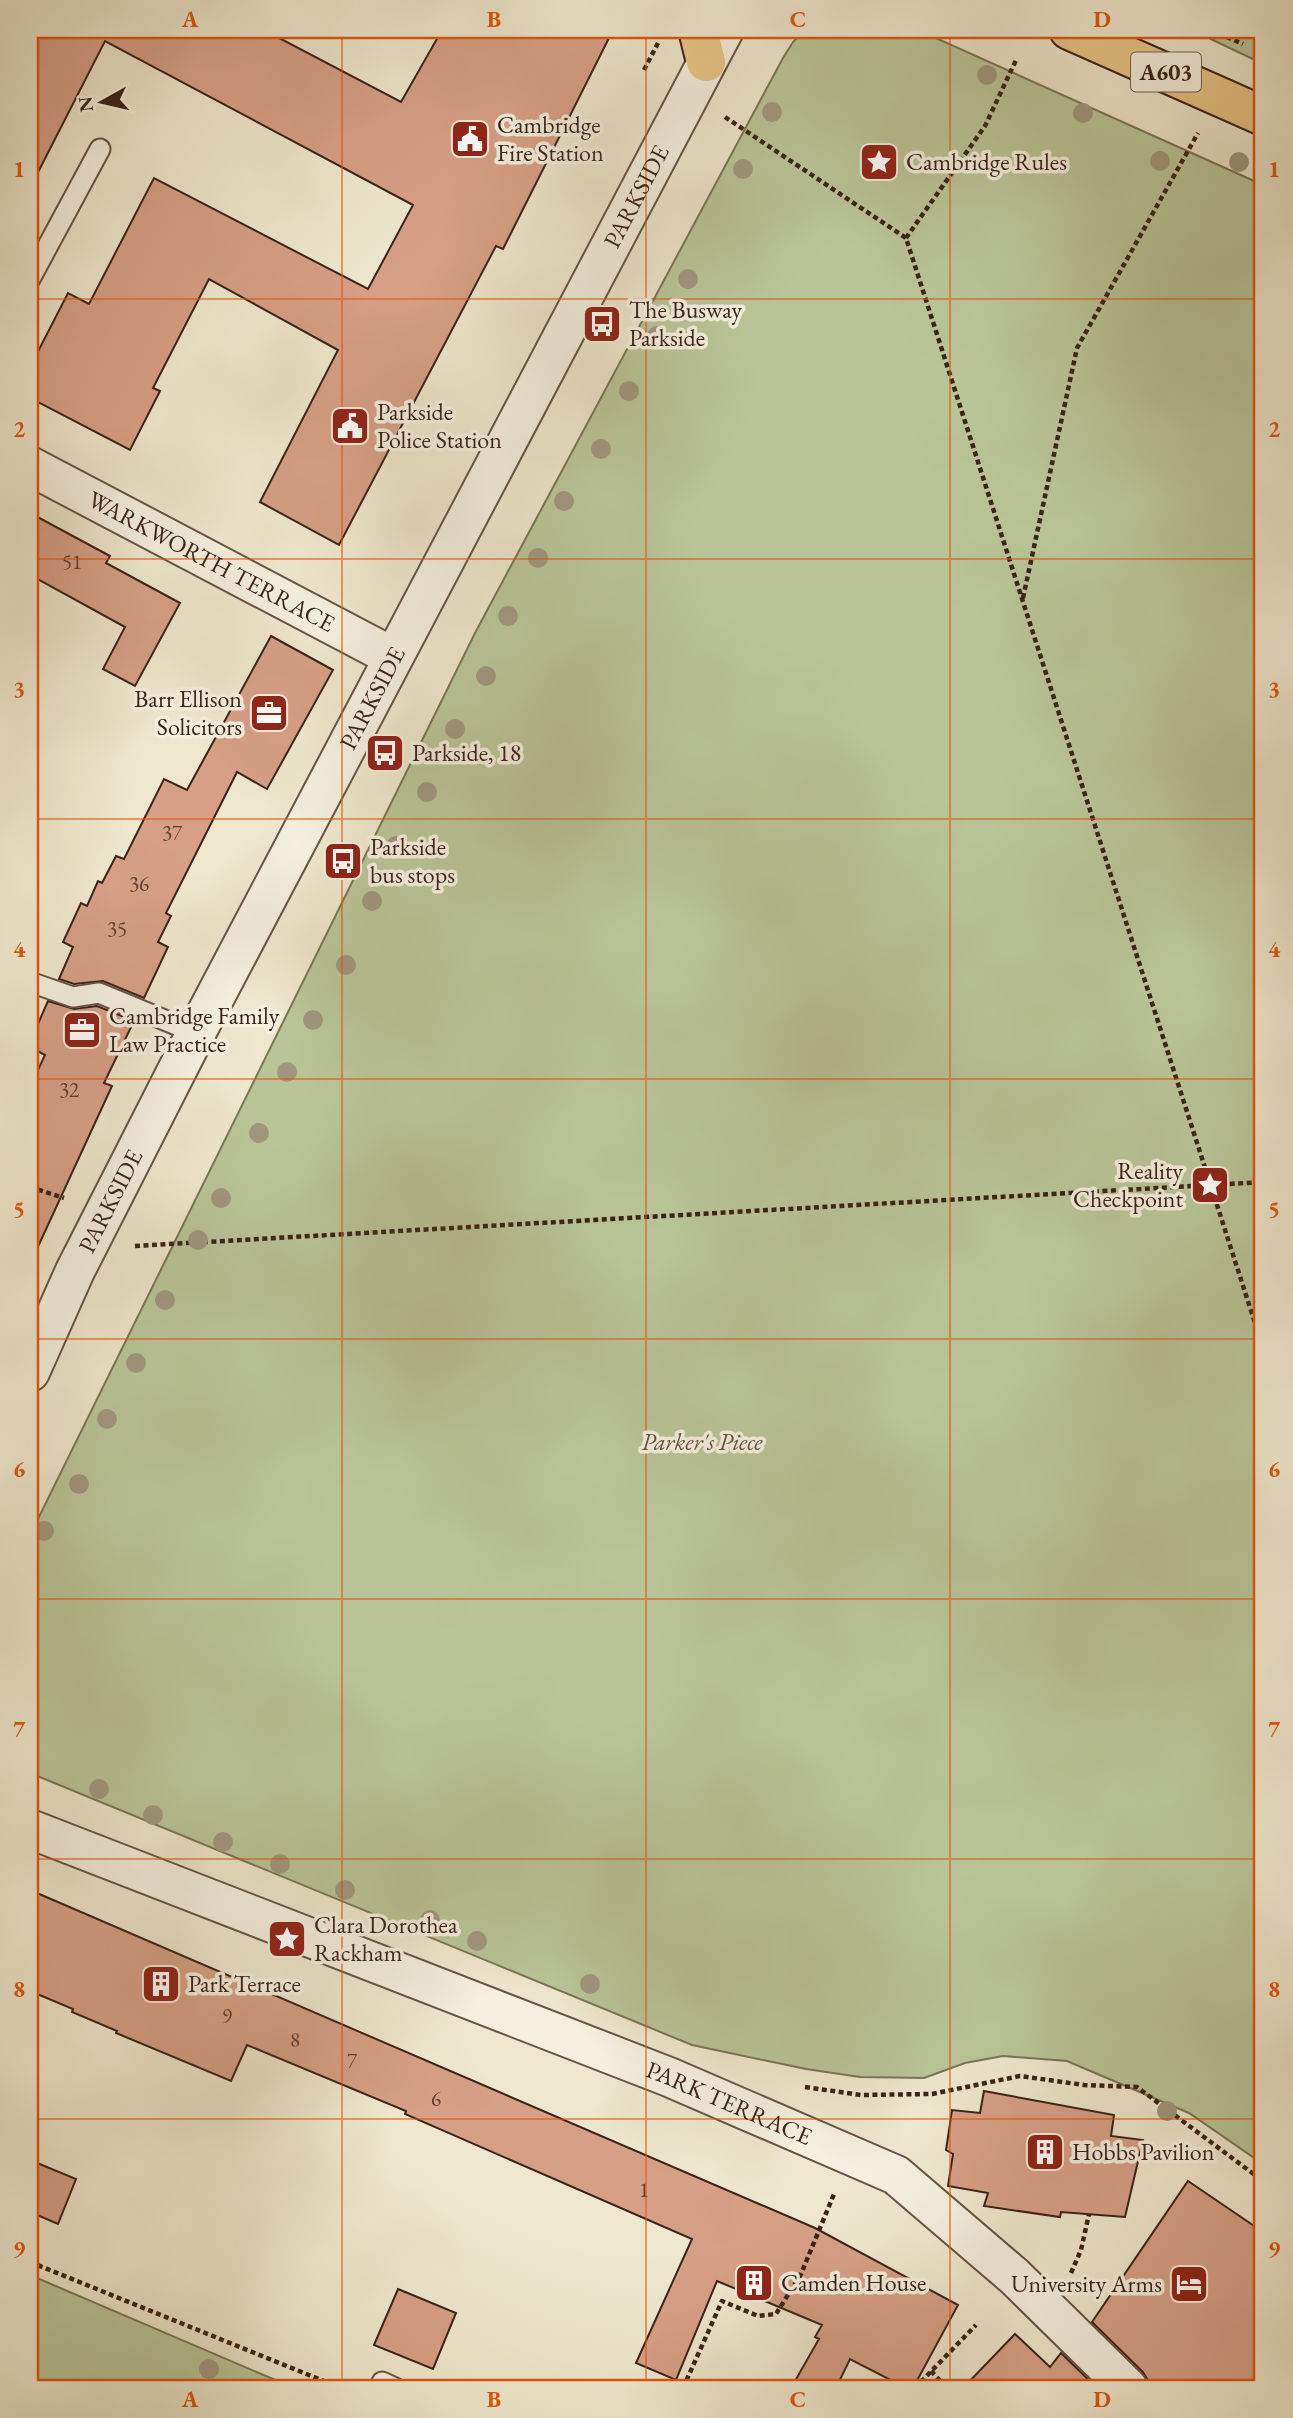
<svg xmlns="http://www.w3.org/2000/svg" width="1293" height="2418" viewBox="0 0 1293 2418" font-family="'EB Garamond',serif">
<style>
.green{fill:#b9c598;stroke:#7a7458;stroke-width:2}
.building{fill:#d69f86;stroke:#3a2219;stroke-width:2}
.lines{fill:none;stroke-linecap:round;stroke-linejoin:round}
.service-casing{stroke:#675346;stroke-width:23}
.minor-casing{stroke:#675346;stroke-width:42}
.primary-casing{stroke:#3a2219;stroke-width:42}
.path{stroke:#3a2219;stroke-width:4.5;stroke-dasharray:5 3.5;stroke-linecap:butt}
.service{stroke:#f4efde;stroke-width:19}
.minor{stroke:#f4efde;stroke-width:38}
.primary{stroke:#e7c486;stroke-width:38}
.tree{fill:#a0967f}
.grid{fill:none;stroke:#df560d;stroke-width:2;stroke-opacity:0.55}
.labels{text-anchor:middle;stroke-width:7;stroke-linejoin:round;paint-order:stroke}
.number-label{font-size:21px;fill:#614134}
.shield{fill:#f4efde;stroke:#726054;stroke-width:2}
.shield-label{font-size:23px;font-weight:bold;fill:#3a2219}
.poi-label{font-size:24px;fill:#3a2219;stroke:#f4efde;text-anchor:start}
.street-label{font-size:24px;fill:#3a2219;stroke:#f4efde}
.park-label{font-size:24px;font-style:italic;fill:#60533f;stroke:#f4efde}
.neatline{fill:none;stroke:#df560d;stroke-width:2.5}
.grid-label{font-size:23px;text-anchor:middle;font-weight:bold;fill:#df560d}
</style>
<rect width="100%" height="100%" fill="#eee7cd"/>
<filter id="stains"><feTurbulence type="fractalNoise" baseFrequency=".00286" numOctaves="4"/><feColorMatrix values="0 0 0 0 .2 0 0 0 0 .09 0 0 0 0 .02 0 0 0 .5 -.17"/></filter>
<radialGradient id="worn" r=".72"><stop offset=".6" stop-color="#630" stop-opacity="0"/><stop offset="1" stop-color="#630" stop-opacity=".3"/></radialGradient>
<path class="green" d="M 804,30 L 918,30 L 1263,185 L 1263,2164 L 1189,2113 L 1067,2061 L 1003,2056 L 965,2063 L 924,2078 L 860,2077 L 806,2069 L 692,2045 L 30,1773 L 30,1535 L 475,633 L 783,58 L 793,42 Z
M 1192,30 L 1263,30 L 1263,64 Z
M 30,2275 L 294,2388 L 30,2388 Z"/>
<path class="building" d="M 30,30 L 264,30 L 401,102 L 442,30 L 613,30 L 503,249 L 496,246 L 339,545 L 260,502 L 338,350 L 209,279 L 153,388 L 160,391 L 130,450 L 30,398 L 30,367 L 68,293 L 89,304 L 154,178 L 368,289 L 413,205 L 105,41 L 30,188 Z
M 30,513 L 110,556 L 106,563 L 180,603 L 135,686 L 103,669 L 125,627 L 30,575 Z
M 271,636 L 333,670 L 267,789 L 237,772 L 166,913 L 171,916 L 158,942 L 168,947 L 144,998 L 103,981 L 74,984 L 59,979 L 73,947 L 63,942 L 81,903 L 87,906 L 98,881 L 102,883 L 116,856 L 124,859 L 164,779 L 187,790 Z
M 48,1001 L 74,1009 L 97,1006 L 134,1021 L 104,1083 L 112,1086 L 30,1264 L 30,1087 L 45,1055 L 30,1047 L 30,1042 Z
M 30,1890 L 815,2228 L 958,2305 L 913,2388 L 906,2388 L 850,2359 L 836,2388 L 791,2388 L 819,2339 L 815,2337 L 822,2325 L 717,2281 L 676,2380 L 636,2363 L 692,2239 L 405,2114 L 406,2111 L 247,2045 L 231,2081 L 116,2033 L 117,2031 L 72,2012 L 73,2009 L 30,1991 Z
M 984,2091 L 1114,2115 L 1111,2136 L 1143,2140 L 1125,2217 L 1061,2212 L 1060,2217 L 984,2206 L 988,2193 L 948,2186 L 953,2154 L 946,2150 L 952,2110 L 980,2113 Z
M 30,2160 L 76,2179 L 58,2224 L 30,2212 Z
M 1188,2181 L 1263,2232 L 1263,2388 L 1149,2388 L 1149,2382 L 1143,2372 L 1092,2322 Z
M 398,2289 L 456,2313 L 433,2369 L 374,2345 Z
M 1015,2334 L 1050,2367 L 1061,2353 L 1097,2388 L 963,2388 Z"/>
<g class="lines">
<g class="service-casing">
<path id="service" d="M 30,279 L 100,149
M 30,982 L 73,997 L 99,993 L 196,1033
M 382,2382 L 395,2388"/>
</g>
<g class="minor-casing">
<g id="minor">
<path id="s1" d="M 30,466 L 393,657"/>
<path id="s2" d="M 30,1372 L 75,1271 L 196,1033 L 724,30"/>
<path id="s3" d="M 30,1829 L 669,2077 L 896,2175 L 1014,2276 L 1128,2388"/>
</g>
</g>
<g class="primary-casing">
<path id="primary" d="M 698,30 L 706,62
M 1069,30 L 1263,116"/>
</g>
<path class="path" d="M 1211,30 L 1243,44
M 644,70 L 658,43
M 725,117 L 906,238 L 1263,1348
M 906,238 L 985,126 L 1017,58
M 1023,598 L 1077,348 L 1198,133
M 30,1187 L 64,1198
M 135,1246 L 1263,1182
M 805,2087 L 861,2095 L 932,2094 L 1020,2076 L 1084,2085 L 1137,2087 L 1263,2181
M 30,2262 L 341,2388
M 1071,2273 L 1081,2250 L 1089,2214
M 931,2371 L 947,2388
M 683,2388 L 722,2301 L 758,2316 L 776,2314 L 801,2274 L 834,2194
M 915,2388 L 976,2325"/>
<use href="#service" class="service"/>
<use href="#minor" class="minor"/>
<use href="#primary" class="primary"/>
</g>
<g class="tree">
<circle cx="987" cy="75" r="10"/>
<circle cx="772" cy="112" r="10"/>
<circle cx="1083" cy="113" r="10"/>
<circle cx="1160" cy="161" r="10"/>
<circle cx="1239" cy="162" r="10"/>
<circle cx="743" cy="169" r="10"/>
<circle cx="688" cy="279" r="10"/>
<circle cx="657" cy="336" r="10"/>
<circle cx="629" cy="391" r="10"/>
<circle cx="601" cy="449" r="10"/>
<circle cx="564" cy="501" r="10"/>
<circle cx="538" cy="558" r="10"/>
<circle cx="508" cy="616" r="10"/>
<circle cx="486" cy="676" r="10"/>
<circle cx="455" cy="729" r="10"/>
<circle cx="427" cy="792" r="10"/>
<circle cx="396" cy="846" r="10"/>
<circle cx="372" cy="901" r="10"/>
<circle cx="346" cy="965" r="10"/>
<circle cx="313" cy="1020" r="10"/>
<circle cx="287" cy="1072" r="10"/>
<circle cx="259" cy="1133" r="10"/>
<circle cx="221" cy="1198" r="10"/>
<circle cx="198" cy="1240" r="10"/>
<circle cx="165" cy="1300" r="10"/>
<circle cx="136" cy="1363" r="10"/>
<circle cx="107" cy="1419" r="10"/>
<circle cx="79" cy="1484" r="10"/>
<circle cx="44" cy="1531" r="10"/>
<circle cx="99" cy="1789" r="10"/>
<circle cx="153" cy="1815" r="10"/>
<circle cx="223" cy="1842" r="10"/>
<circle cx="280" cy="1864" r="10"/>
<circle cx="345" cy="1890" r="10"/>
<circle cx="430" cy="1920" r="10"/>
<circle cx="477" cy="1941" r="10"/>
<circle cx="590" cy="1984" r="10"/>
<circle cx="1167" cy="2111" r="10"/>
<circle cx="209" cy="2369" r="10"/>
</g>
<path class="grid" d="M 342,30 L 342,2388M 646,30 L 646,2388M 950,30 L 950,2388M 30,299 L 1263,299M 30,559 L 1263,559M 30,819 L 1263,819M 30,1079 L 1263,1079M 30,1339 L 1263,1339M 30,1599 L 1263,1599M 30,1859 L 1263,1859M 30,2119 L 1263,2119"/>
<defs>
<g id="civic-square" transform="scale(2.0125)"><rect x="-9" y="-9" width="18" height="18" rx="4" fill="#8f2418" stroke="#f4efde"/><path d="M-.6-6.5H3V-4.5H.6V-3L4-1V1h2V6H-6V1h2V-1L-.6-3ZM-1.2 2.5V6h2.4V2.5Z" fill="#fff"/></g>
<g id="sight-square" transform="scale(2.0125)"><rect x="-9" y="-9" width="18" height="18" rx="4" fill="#8f2418" stroke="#f4efde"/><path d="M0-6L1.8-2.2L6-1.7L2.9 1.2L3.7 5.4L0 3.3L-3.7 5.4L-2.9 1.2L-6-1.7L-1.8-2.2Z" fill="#fff"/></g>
<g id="bus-square" transform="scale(2.0125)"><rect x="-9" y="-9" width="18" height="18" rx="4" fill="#8f2418" stroke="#f4efde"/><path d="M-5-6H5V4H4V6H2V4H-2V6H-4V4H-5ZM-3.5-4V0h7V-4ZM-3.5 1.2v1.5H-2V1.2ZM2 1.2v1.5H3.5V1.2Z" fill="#fff"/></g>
<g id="office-square" transform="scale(2.0125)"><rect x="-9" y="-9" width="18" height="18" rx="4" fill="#8f2418" stroke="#f4efde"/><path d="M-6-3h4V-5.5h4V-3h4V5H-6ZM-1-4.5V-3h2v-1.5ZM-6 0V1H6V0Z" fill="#fff"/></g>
<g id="building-square" transform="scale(2.0125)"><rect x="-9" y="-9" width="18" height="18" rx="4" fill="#8f2418" stroke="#f4efde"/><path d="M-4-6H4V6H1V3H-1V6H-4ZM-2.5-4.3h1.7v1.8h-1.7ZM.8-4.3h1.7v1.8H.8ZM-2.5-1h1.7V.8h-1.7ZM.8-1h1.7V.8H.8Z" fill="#fff"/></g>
<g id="hotel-square" transform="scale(2.0125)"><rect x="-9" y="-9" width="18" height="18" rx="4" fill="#8f2418" stroke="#f4efde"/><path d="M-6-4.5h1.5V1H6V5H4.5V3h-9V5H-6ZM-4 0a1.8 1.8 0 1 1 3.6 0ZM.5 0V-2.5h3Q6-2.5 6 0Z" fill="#fff"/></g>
</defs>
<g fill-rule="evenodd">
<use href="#civic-square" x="470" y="139"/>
<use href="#sight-square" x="879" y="162"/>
<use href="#bus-square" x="602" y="324"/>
<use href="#civic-square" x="350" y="426"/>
<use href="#office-square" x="269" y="713"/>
<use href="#bus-square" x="385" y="753"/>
<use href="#bus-square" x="343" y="861"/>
<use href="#office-square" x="82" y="1030"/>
<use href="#sight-square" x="1210" y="1185"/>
<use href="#sight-square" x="287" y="1939"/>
<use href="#building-square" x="161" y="1984"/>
<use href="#building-square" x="1045" y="2152"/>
<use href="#building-square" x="754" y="2283"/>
<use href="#hotel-square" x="1189" y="2284"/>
</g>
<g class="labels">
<g class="number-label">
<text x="72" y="569">51</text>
<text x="172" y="840">37</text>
<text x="139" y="891">36</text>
<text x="117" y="936">35</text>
<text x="69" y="1097">32</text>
<text x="227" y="2023">9</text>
<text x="295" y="2047">8</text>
<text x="352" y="2068">7</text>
<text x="436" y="2106">6</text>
<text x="644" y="2197">1</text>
</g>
<rect class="shield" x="1131" y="52.5" width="70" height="39" rx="5"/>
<g class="shield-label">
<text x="1166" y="80">A603</text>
</g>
<g class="poi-label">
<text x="497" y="133">Cambridge<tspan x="497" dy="28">Fire Station</tspan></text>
<text x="906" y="170">Cambridge Rules</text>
<text x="629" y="318">The Busway<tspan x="629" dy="28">Parkside</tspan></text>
<text x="377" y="420">Parkside<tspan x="377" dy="28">Police Station</tspan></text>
<text x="242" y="707" text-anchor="end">Barr Ellison<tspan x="242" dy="28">Solicitors</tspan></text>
<text x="412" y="761">Parkside, 18</text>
<text x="370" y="855">Parkside<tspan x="370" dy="28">bus stops</tspan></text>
<text x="109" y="1024">Cambridge Family<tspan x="109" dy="28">Law Practice</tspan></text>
<text x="1183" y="1179" text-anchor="end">Reality<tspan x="1183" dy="28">Checkpoint</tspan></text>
<text x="314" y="1933">Clara Dorothea<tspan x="314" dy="28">Rackham</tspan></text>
<text x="188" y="1992">Park Terrace</text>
<text x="1072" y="2160">Hobbs Pavilion</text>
<text x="781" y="2291">Camden House</text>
<text x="1162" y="2292" text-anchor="end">University Arms</text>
</g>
<g class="street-label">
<text dy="8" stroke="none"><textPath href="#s2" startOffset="1323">PARKSIDE</textPath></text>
<text dy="8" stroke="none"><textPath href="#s1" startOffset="205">WARKWORTH TERRACE</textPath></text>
<text dy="8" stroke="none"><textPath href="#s2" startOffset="756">PARKSIDE</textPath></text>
<text dy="8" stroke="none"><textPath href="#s2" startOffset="189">PARKSIDE</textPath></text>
<text dy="8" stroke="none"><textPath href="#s3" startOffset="751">PARK TERRACE</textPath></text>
</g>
<g class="park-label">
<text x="702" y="1450">Parker's Piece</text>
</g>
</g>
<rect width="1293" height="2418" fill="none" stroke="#eee7cd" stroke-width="77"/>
<g transform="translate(102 102) rotate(262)" stroke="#f4efde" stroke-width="5" paint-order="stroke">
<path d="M0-5L12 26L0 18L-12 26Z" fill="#3a2219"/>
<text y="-10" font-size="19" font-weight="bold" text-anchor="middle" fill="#3a2219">N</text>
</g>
<rect x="38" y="38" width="1216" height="2342" class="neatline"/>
<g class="grid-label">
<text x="190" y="27">A</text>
<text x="494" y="27">B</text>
<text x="798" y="27">C</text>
<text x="1102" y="27">D</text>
<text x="19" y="177">1</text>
<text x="1274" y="177">1</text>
<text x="19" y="437">2</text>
<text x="1274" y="437">2</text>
<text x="19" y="697">3</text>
<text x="1274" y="697">3</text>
<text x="19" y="957">4</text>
<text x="1274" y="957">4</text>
<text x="19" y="1217">5</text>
<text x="1274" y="1217">5</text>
<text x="19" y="1477">6</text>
<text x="1274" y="1477">6</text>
<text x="19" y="1737">7</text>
<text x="1274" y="1737">7</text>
<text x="19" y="1997">8</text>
<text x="1274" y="1997">8</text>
<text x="19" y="2257">9</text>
<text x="1274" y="2257">9</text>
<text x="190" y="2407">A</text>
<text x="494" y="2407">B</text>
<text x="798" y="2407">C</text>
<text x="1102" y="2407">D</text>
</g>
<rect width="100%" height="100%" filter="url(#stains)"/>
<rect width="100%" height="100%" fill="url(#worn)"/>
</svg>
